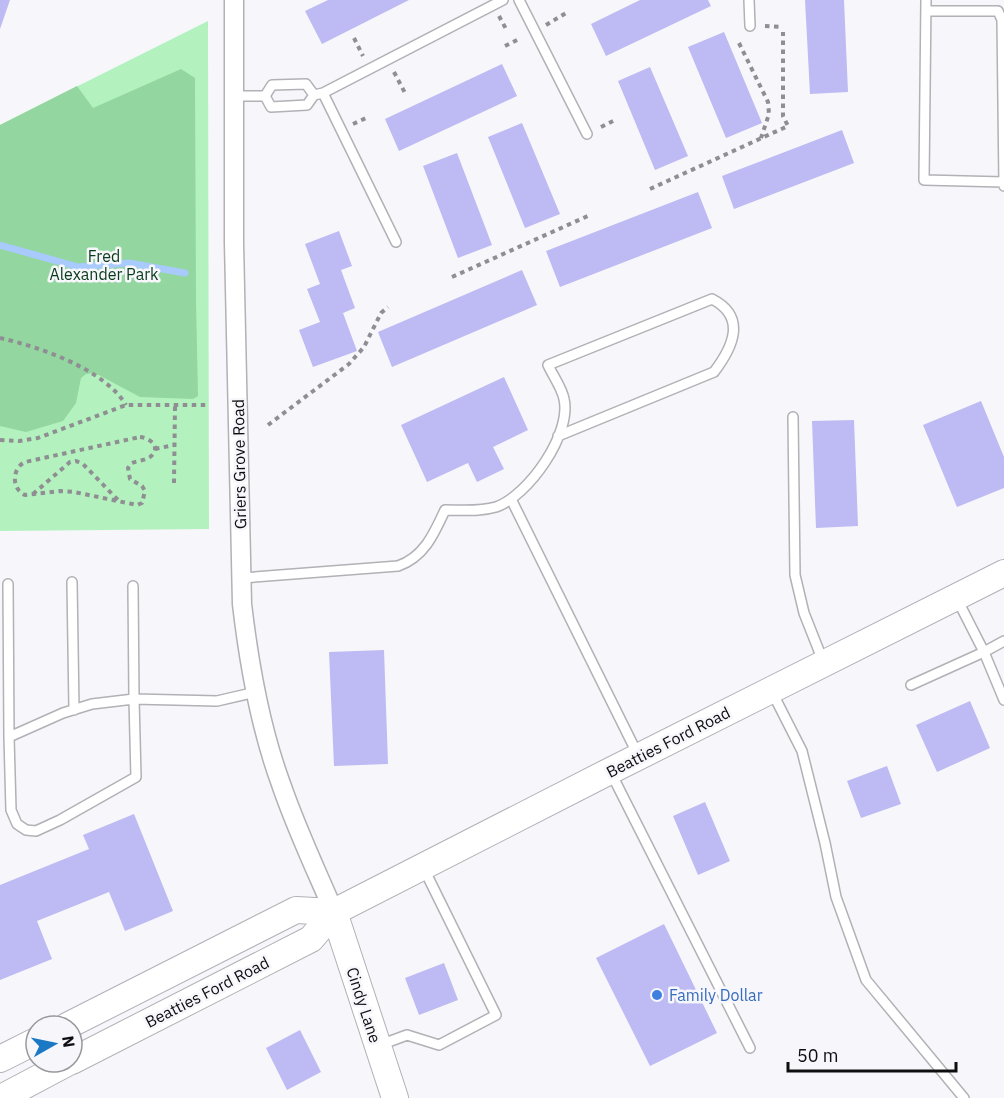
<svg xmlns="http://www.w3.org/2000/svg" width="1004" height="1098" viewBox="0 0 1004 1098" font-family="'IBM Plex Sans',sans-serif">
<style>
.green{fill:#b3f2be}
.forest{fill:#93d6a0}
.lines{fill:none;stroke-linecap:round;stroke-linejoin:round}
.stream{stroke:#a8cafd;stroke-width:7}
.building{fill:#bebaf3}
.service-casing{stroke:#b1b1b6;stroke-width:12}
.minor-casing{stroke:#b1b1b6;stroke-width:21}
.secondary-casing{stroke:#b1b1b6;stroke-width:28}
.path{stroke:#8f8f93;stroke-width:4;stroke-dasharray:4.5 4.5;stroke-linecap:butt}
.service{stroke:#fff;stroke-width:9}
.minor{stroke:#fff;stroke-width:18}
.secondary{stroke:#fff;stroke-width:26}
.shop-dot{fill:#3f7fe0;stroke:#f6f6fb;stroke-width:2}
.labels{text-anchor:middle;stroke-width:5;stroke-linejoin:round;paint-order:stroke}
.park-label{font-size:16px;fill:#083b19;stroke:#f6f6fb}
.street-label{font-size:16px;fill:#0e0e10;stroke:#f6f6fb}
.shop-label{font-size:16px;fill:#366cbe;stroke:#f6f6fb;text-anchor:start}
</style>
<rect width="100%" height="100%" fill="#f6f6fb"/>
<path class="green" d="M 208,21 L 209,529 L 0,531 L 0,125 Z"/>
<path class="forest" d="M 181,69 L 195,78 L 196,300 L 198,396 L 193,399 L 140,397 L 95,373 L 86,374 L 81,378 L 76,403 L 63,421 L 26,432 L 0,426 L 0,125 L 77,86 L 93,108 Z"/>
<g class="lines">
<path class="stream" d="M 0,245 L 78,267 L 129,263 L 185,273"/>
</g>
<path class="building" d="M 0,0 L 10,0 L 0,29 Z
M 328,0 L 409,0 L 322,44 L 305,11 Z
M 640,0 L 708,0 L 711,6 L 606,56 L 591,24 Z
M 805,0 L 844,0 L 848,92 L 810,94 Z
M 724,32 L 762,123 L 726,138 L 688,47 Z
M 502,64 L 517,96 L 399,151 L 385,119 Z
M 650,67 L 688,156 L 655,170 L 618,81 Z
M 522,123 L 560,214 L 525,228 L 488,137 Z
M 842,130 L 854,163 L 734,209 L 722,176 Z
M 457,153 L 492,245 L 458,258 L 423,166 Z
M 698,192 L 712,228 L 560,287 L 546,251 Z
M 339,231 L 352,266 L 341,270 L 355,308 L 343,313 L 357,351 L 313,367 L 299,330 L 320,322 L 307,289 L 320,284 L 305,244 Z
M 522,270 L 537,305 L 392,367 L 378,332 Z
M 504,377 L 528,430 L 493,447 L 504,469 L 477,482 L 468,463 L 427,482 L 401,425 Z
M 981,401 L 1004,457 L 1004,488 L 957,507 L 923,425 Z
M 854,420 L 858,526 L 816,528 L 812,421 Z
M 384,650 L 388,764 L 334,766 L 329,652 Z
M 970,701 L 990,748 L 937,772 L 916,725 Z
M 887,766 L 901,804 L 861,818 L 847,781 Z
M 705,802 L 730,861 L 698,875 L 673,816 Z
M 134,814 L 173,911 L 125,931 L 109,892 L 37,921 L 52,959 L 0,980 L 0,885 L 89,849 L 83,835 Z
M 664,924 L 717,1033 L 650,1066 L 596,958 Z
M 444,963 L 458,1000 L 419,1015 L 405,978 Z
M 300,1030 L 321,1072 L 287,1090 L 266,1048 Z"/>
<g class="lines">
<g class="service-casing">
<path id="service" d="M 519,0 L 587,134
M 749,0 L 750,26
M 926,0 L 924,180 L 1004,182
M 926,11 L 998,11 L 1002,20 L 1004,186
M 323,93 L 396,242
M 233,96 L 265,96
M 265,96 L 271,107 L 307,105 L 314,95 L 323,93 L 503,0
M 265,96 L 272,85 L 306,84 L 314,95
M 793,417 L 795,575 L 804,613 L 823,661
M 511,499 L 638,755
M 242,578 L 398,566 C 424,557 434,534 445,510 C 462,510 479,512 496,507 C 528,496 572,434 564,399 C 562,388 553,376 548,365 L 712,299 C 747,317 733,347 714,372 L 558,436
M 72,582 L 74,710
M 8,584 L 9,737
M 133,586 L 134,699 L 217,701 L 256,692
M 957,599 L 984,652 L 1004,641
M 911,685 L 984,652 L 1004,700
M 772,692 L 802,751 L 825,843 L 836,897 L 866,980 L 964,1098
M 134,699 L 136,777 L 60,820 L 36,831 L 26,830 L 17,824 L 11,810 L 9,737 L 63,713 L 92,704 Z
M 611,773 L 750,1048
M 380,1045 L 407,1035 L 439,1045 L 496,1015 L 424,869"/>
</g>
<g class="minor-casing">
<path id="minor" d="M 234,0 L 234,243 L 242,604 C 249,664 260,727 281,784 C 296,828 316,870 334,912"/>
</g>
<g class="secondary-casing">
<path id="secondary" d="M 334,912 L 395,1098
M 67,1026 L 296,910 L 334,912
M 0,1059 L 36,1041
M 72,1061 L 311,939 L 334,912 L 610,771 L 1004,573
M 1,1098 L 69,1062"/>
</g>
<path class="path" d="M 499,16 L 506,29
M 546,25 L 566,13
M 765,26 L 783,27
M 354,38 L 363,56
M 739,43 L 768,102 L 769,114 L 761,138
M 505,46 L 521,38
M 394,72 L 405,93
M 353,124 L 366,118
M 601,127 L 617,119
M 650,189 L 788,126 L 783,116 L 783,32
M 452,277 L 590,215
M 0,338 C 40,347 104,369 126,405
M 268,425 L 349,364 L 364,347 L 381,313 L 388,307
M 140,437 C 150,438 162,447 150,457 C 146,460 137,461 132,463 L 128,468 L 130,479 L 142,486 L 145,491 L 142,503 L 137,505 L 74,492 L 60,491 L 25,495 C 11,489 12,468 25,462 Z
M 0,440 L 19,441 L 38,438 L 126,405 L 208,405
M 155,449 L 174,445
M 174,483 L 175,405
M 33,494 L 70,462 L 76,461 L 83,464 L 118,500"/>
<use href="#service" class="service"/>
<use href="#minor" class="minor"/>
<use href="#secondary" class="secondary"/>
</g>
<circle class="shop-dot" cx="657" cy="995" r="6"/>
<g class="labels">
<g class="park-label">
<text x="104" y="262">Fred<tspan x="104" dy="18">Alexander Park</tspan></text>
</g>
<g class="street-label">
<text transform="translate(239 464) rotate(-91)" y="6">Griers Grove Road</text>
<text transform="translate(668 742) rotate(-27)" y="6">Beatties Ford Road</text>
<text transform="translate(207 992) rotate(-27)" y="6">Beatties Ford Road</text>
<text transform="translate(364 1005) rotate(72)" y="6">Cindy Lane</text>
</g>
<g class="shop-label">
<text x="669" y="1001">Family Dollar</text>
</g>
</g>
<g transform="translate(54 1044) rotate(81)"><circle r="28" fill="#f6f6fb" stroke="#99999d" stroke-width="1.5"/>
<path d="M0-4.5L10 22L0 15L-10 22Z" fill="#1b78c4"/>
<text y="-9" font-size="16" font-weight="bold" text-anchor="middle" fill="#0e0e10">N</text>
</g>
<path d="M788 1062v9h168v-9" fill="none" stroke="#0e0e10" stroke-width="3"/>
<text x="797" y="1062" font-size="18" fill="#0e0e10" stroke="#f6f6fb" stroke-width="4.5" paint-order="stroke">50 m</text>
</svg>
